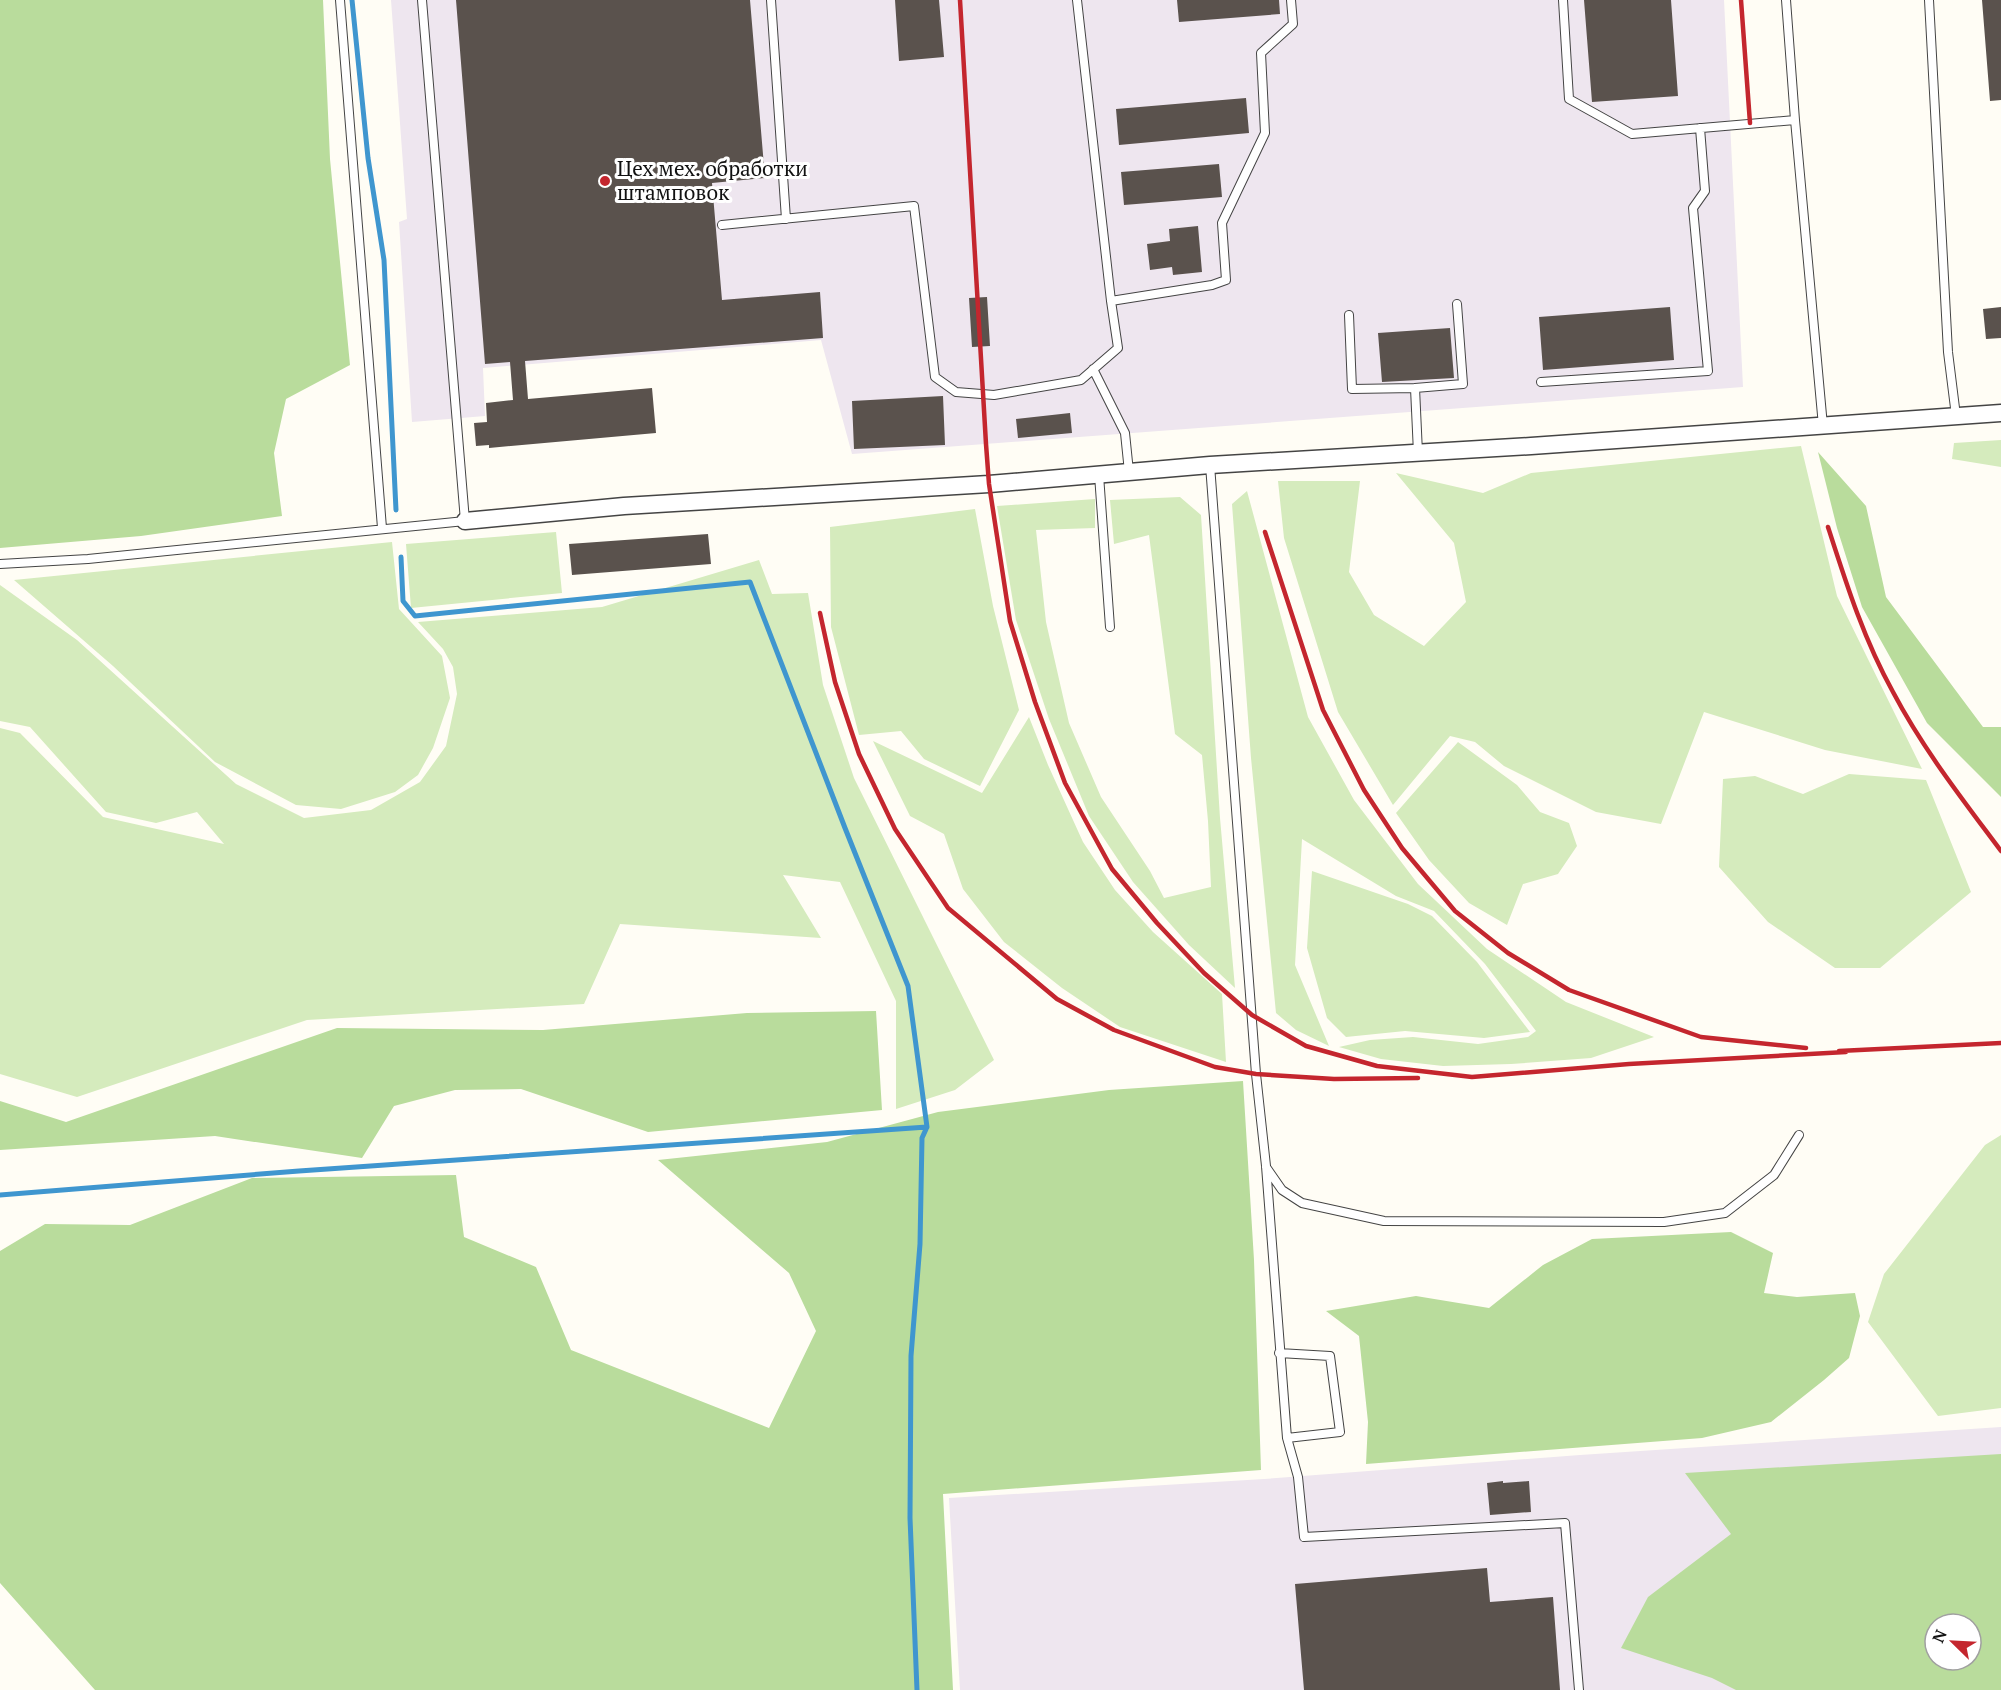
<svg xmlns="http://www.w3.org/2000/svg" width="2001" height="1690" viewBox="0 0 2001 1690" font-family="'PT Serif',serif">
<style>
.industrial{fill:#eee6ef;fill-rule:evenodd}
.green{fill:#d5ebbd}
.forest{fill:#b9dc9c;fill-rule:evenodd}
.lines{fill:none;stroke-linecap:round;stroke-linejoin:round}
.stream{stroke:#3f96cf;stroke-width:5}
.building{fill:#5a524d}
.service-casing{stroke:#444;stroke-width:10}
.minor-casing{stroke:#444;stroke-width:19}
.service{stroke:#fff;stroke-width:8}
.minor{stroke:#fff;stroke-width:16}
.rail{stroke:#c4262e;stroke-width:4.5}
.poi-dot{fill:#c4262e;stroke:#fff;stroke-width:2}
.labels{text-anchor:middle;stroke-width:6;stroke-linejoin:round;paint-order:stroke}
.poi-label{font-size:21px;fill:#111;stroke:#fff;text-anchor:start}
</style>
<rect width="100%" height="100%" fill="#fffdf5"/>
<path class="industrial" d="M 391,0 L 1724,0 L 1743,387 L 852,454 L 821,340 L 483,368 L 485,416 L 412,422 L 399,222 L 407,219 Z
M 2001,1427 L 2001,1690 L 960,1690 L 949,1498 L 1264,1479 L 1580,1455 ZM 1935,1624 L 1971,1624 L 1971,1660 L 1935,1660 Z"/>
<path class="green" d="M 2001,440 L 2001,467 L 1952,459 L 1954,443 Z
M 1801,446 L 1837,596 L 1922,769 L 1825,750 L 1704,712 L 1661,824 L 1596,812 L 1504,766 L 1475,742 L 1450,736 L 1393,805 L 1338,712 L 1284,538 L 1278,481 L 1360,481 L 1349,572 L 1374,615 L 1424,646 L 1466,602 L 1454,543 L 1396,473 L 1483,493 L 1531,473 Z
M 1247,491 L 1308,717 L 1354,800 L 1418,884 L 1487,949 L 1566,1002 L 1654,1037 L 1591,1058 L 1511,1064 L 1443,1066 L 1381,1059 L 1339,1047 L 1370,1040 L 1413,1037 L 1478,1044 L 1528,1037 L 1536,1031 L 1485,964 L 1434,911 L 1396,896 L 1302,839 L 1295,965 L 1329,1046 L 1296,1030 L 1276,1013 L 1251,758 L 1232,504 Z
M 1180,497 L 1201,515 L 1220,818 L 1235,988 L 1189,945 L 1133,882 L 1089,816 L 1049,719 L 1016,620 L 997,506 L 1095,499 L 1095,528 L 1036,530 L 1046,622 L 1069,723 L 1101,797 L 1150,871 L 1164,898 L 1211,887 L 1208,821 L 1202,755 L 1175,734 L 1149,535 L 1114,544 L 1110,500 Z
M 975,509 L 993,606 L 1019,710 L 980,786 L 924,759 L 901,731 L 859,735 L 831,627 L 830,527 Z
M 556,532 L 562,593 L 411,608 L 406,544 Z
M 392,542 L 399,609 L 442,656 L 450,698 L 433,748 L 418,775 L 395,792 L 341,809 L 296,805 L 215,762 L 113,666 L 14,580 Z
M 759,560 L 772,594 L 808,593 L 823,685 L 854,778 L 994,1060 L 955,1090 L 896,1109 L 896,1001 L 840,882 L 783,875 L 821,938 L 620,924 L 584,1004 L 307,1020 L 77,1097 L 0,1074 L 0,728 L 20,733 L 103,817 L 224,844 L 197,812 L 156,823 L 106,812 L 30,727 L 0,721 L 0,585 L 77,640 L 236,784 L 304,818 L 371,810 L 420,782 L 446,746 L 457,694 L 453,667 L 443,649 L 418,622 L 602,607 Z
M 1029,717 L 1048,765 L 1083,842 L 1115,890 L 1153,932 L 1222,994 L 1226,1062 L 1120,1027 L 1062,988 L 1004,942 L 963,889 L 944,834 L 910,816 L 873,741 L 982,793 Z
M 1458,742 L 1517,785 L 1540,812 L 1569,823 L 1577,846 L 1558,874 L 1523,884 L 1507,925 L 1469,903 L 1429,860 L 1396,813 Z
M 1849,774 L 1926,780 L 1971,892 L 1880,968 L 1835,968 L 1768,922 L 1719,867 L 1723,779 L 1755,776 L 1803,794 Z
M 1312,871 L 1408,904 L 1432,916 L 1477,962 L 1530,1032 L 1484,1038 L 1405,1031 L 1346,1037 L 1327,1018 L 1307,948 Z
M 2001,1135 L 2001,1408 L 1938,1416 L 1868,1322 L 1884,1274 L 1985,1145 Z"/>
<path class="forest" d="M 0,0 L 323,0 L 330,159 L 350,365 L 286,399 L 274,453 L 282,516 L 141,536 L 0,548 Z
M 1818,452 L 1866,506 L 1886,597 L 1983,727 L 2001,727 L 2001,797 L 1927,723 L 1862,607 L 1837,528 Z
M 876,1011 L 882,1110 L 648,1132 L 521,1089 L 455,1090 L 394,1106 L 362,1158 L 215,1136 L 0,1150 L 0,1101 L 66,1122 L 337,1028 L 543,1030 L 747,1013 Z
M 1243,1081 L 1254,1260 L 1261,1470 L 943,1494 L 953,1690 L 95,1690 L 0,1583 L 0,1251 L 45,1224 L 130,1225 L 252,1178 L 456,1175 L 464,1237 L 536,1267 L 571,1350 L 769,1428 L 816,1331 L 789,1273 L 658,1160 L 827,1142 L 938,1112 L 1109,1090 Z
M 1731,1232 L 1773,1253 L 1764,1293 L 1797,1297 L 1855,1293 L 1860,1316 L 1849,1358 L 1824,1380 L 1771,1422 L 1702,1438 L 1366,1464 L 1368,1422 L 1359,1336 L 1326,1311 L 1416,1296 L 1489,1308 L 1543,1265 L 1592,1239 Z
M 2001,1454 L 2001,1690 L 1736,1690 L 1712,1678 L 1621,1648 L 1648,1597 L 1731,1534 L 1685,1473 ZM 1935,1624 L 1971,1624 L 1971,1660 L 1935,1660 Z"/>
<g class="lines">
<path class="stream" d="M 352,0 L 368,158 L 384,260 L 396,510
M 401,557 L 403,601 L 415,616 L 750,582 L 845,828 L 908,986 L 927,1127 L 922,1138 L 920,1244 L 911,1356 L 910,1518 L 917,1690
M 0,1195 L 299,1171 L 927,1127"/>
</g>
<path class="building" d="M 456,0 L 750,0 L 765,178 L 712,183 L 722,300 L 820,292 L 823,338 L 525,361 L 528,399 L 652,388 L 656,433 L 489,448 L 489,445 L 476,446 L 474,423 L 487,422 L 486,403 L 513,400 L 510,362 L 485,364 Z
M 895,0 L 939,0 L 944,57 L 899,61 Z
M 1177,0 L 1279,0 L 1280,14 L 1179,22 Z
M 1584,0 L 1671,0 L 1678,96 L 1592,102 Z
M 1982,0 L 2001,0 L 2001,100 L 1990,101 Z
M 1246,98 L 1249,133 L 1119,145 L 1116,109 Z
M 1219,164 L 1222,197 L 1124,205 L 1121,172 Z
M 1198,226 L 1202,272 L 1173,275 L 1172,267 L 1150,270 L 1147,244 L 1170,241 L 1169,229 Z
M 987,297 L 990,346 L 972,347 L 969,298 Z
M 1670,307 L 1674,360 L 1543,370 L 1539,317 Z
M 2001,307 L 2001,338 L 1986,339 L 1983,309 Z
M 1450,328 L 1454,378 L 1382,382 L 1378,333 Z
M 943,396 L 945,445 L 854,449 L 852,401 Z
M 1070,413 L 1072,433 L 1018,438 L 1016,419 Z
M 708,534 L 711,564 L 572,575 L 569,544 Z
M 1503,1481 L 1503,1483 L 1529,1481 L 1531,1512 L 1490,1515 L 1487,1483 Z
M 1487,1568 L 1490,1602 L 1553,1597 L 1560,1690 L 1304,1690 L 1295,1584 Z"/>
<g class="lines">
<g class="service-casing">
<path id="service" d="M 340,0 L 382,528
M 771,0 L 786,219
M 1563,0 L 1569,99 L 1632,134 L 1795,120
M 1786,0 L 1795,120 L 1823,426
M 1929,0 L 1948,352 L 1956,416
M 722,225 L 914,206 L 935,377 L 956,392 L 994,395 L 1081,380 L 1118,348 L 1111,301 L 1077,0
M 1111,301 L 1212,285 L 1226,280 L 1222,223 L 1265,133 L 1261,53 L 1293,24 L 1291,0
M 1349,315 L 1352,389 L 1415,388 L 1418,453
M 1093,369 L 1125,433 L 1129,472
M 1541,382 L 1708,371 L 1693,208 L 1705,191 L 1700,128
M 1415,388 L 1463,384 L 1457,304
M 1210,465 L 1256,1074 L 1266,1166 L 1287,1438 L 1298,1477 L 1304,1537 L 1565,1523 L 1579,1690
M 1099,475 L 1110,627
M 0,564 L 88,559 L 465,521 L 422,0
M 1266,1167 L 1282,1190 L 1302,1203 L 1384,1221 L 1664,1222 L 1725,1213 L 1774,1175 L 1799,1135
M 1279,1353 L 1330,1356 L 1340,1432 L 1287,1438"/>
</g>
<g class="minor-casing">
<path id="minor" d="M 465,521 L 624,506 L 989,484 L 1210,465 L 1531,446 L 2001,413"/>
</g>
<use href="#service" class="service"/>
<use href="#minor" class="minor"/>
<path class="rail" d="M 960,0 L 986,444 L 989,484 L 1010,621 L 1035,702 L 1065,783 L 1112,869 L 1157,923 L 1204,973 L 1252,1015 L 1306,1046 L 1377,1066 L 1472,1077 L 1629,1064 L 1846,1052
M 1741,0 L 1750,123
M 1828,527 C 1846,583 1864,640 1893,692 C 1923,749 1963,800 2001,851
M 1265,532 L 1323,710 L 1364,790 L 1402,848 L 1455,911 L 1508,953 L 1569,990 L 1701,1037 L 1806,1048
M 820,613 L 835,682 L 859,754 L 895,829 L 948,908 L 1057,999 L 1114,1030 L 1215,1067 L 1256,1074 L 1334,1079 L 1418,1078
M 1839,1051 L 2001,1043"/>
</g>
<circle class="poi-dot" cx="605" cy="181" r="6"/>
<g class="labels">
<g class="poi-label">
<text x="617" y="176">Цех мех. обработки<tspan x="617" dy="24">штамповок</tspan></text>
</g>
</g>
<g transform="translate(1953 1642) rotate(294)"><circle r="28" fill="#ffffff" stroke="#a0a0a0" stroke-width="1.5"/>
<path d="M0-4.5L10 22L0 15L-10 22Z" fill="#c4262e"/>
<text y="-9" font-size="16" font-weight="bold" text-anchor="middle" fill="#111111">N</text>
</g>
</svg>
